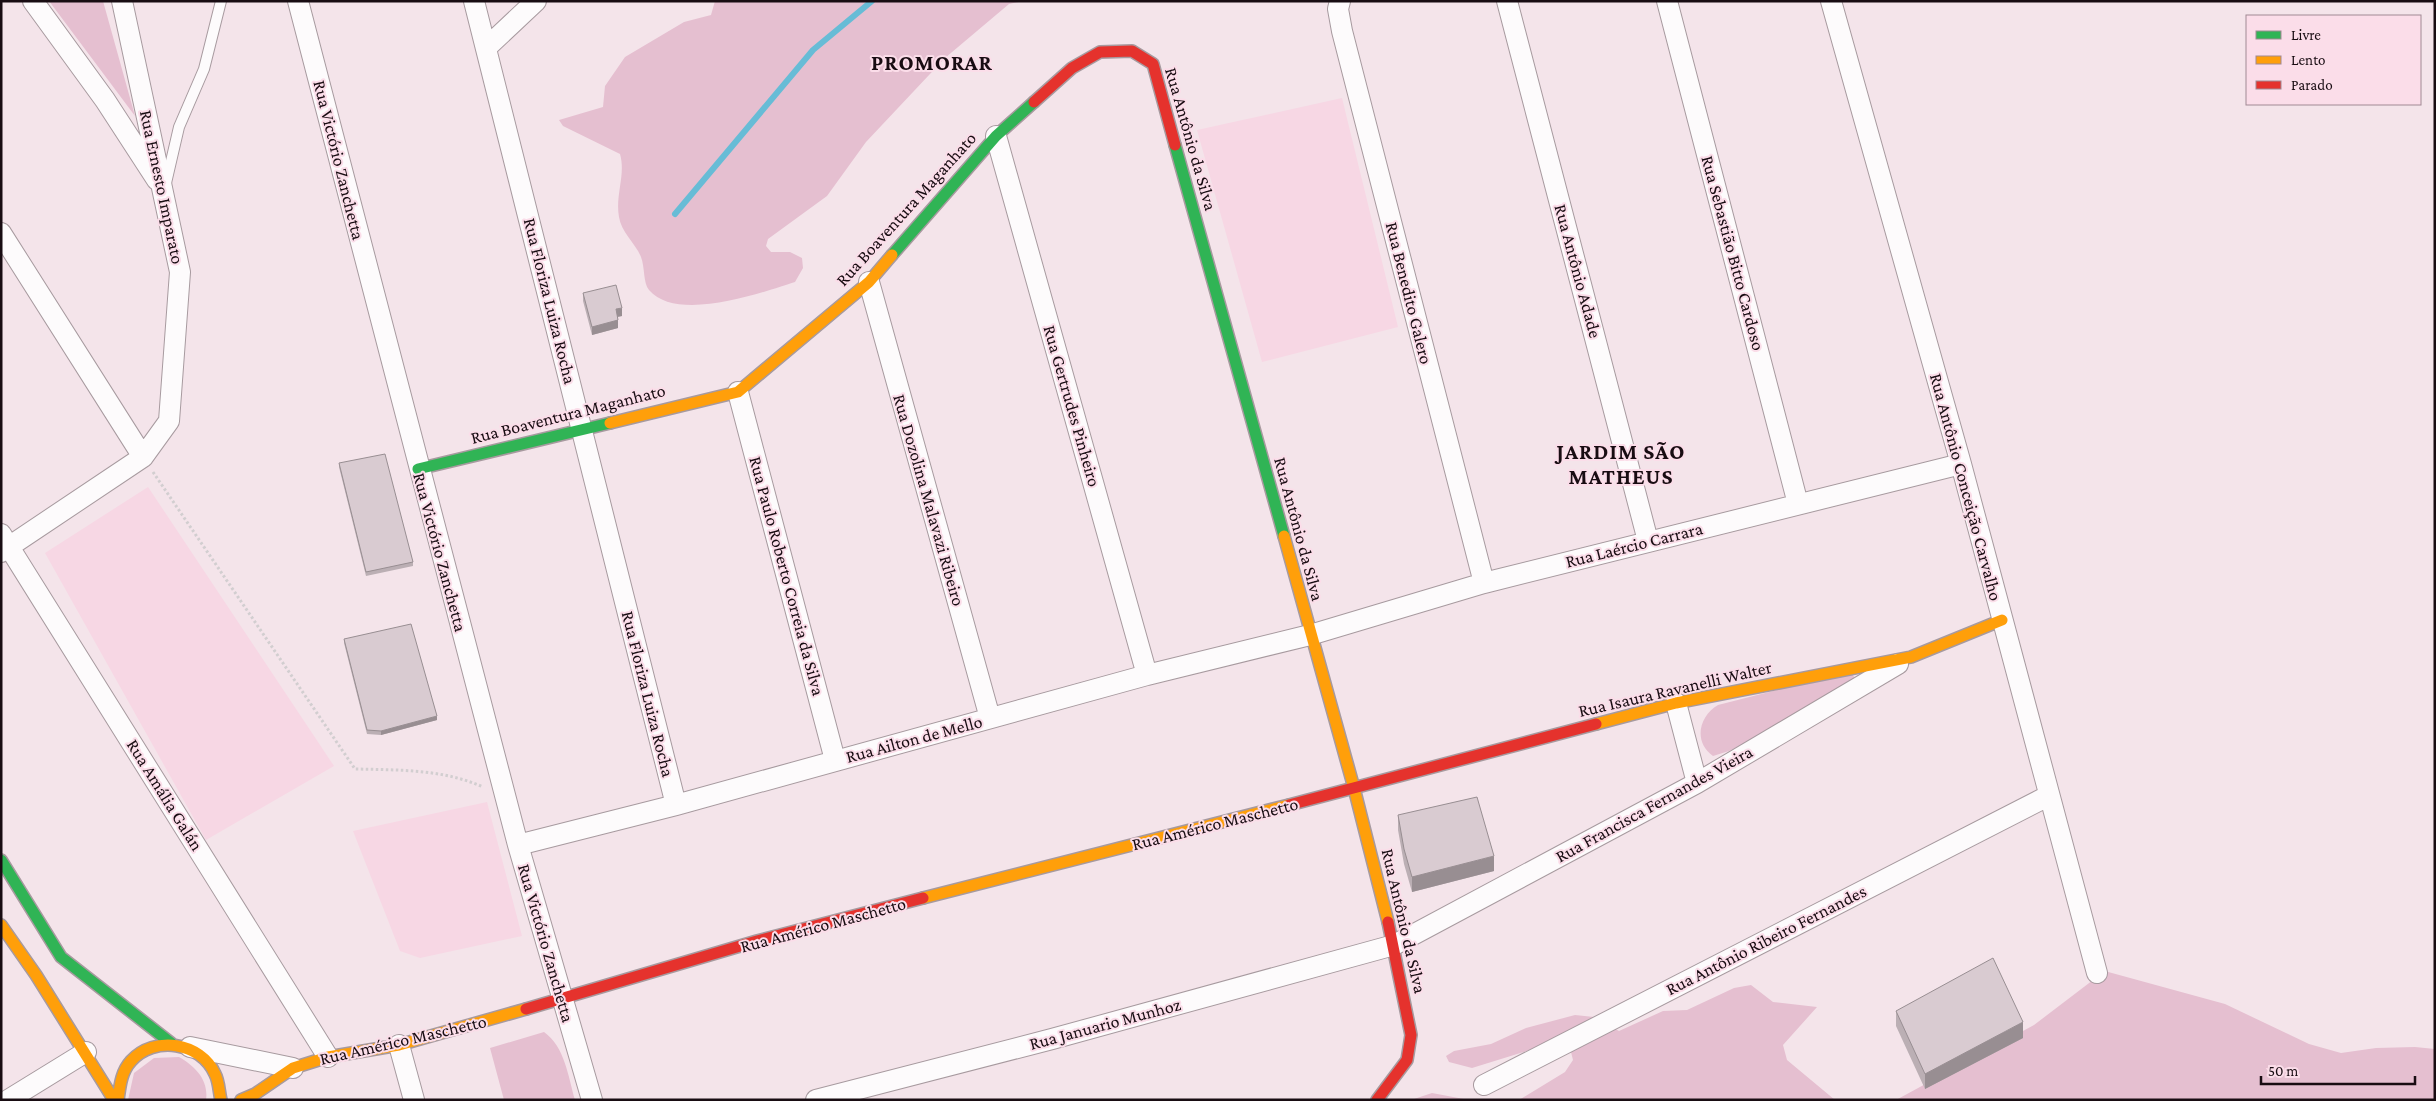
<svg xmlns="http://www.w3.org/2000/svg" width="2436" height="1101" viewBox="0 0 2436 1101" font-family="'Crimson Pro',serif">
<style>
.built{fill:#f7d7e4}
.green{fill:#e5bfd0}
.lines{fill:none;stroke-linecap:round;stroke-linejoin:round}
.stream{stroke:#67bcd6;stroke-width:6}
.lane-casing{stroke:#a79a9f;stroke-width:12}
.street-casing{stroke:#a79a9f;stroke-width:22}
.fast-casing{stroke:#a79a9f;stroke-width:14}
.slow-casing{stroke:#a79a9f;stroke-width:14}
.jam-casing{stroke:#a79a9f;stroke-width:14}
.path{stroke:#d2ced0;stroke-width:3;stroke-dasharray:2.5 2.5;stroke-linecap:butt}
.lane{stroke:#fdfbfc;stroke-width:10}
.street{stroke:#fdfbfc;stroke-width:20}
.fast{stroke:#30b455;stroke-width:11}
.slow{stroke:#ff9f0a;stroke-width:11}
.jam{stroke:#e5322d;stroke-width:11}
.wall{fill:#bbafb4}
.shaded-wall{fill:#988e92}
.building{fill:#d9cbd1;stroke:#988e92}
.labels{text-anchor:middle;stroke-width:4;stroke-linejoin:round;paint-order:stroke}
.street-label{font-size:18px;fill:#180c12;stroke:#fbdde9}
.district-label{font-size:22px;font-weight:bold;letter-spacing:1px;fill:#180c12;stroke:#fbdde9}
</style>
<rect width="100%" height="100%" fill="#f4e4ea"/>
<path class="built" d="M 1342,98 L 1398,327 L 1262,362 L 1197,130 Z
M 148,487 L 334,766 L 206,840 L 45,553 Z
M 487,802 L 522,936 L 420,958 L 400,951 L 353,831 Z"/>
<path class="green" d="M 49,1 L 103,1 L 135,116 Z
M 715,1 L 1023,1 L 1009,4 L 945,58 L 866,142 L 827,196 L 768,239 L 766,246 L 771,252 L 790,252 L 802,258 L 803,268 L 795,282 C 761,293 677,323 649,290 C 643,283 645,267 641,257 C 636,244 621,232 619,217 C 615,195 626,175 620,154 L 563,126 L 559,120 L 603,107 L 605,86 L 625,57 L 684,22 L 711,15 Z
M 1851,671 L 1859,687 L 1729,751 L 1713,756 C 1693,742 1699,716 1718,705 Z
M 2101,970 L 2225,1004 L 2309,1044 L 2341,1053 L 2376,1048 L 2415,1047 L 2435,1049 L 2435,1100 L 1896,1100 L 2034,1025 L 2097,977 Z
M 1751,985 L 1773,1002 L 1817,1007 L 1783,1045 L 1787,1060 L 1835,1100 L 1519,1100 L 1565,1072 L 1573,1060 L 1570,1048 L 1559,1041 L 1472,1068 L 1449,1062 L 1446,1056 L 1454,1051 L 1491,1044 L 1526,1028 L 1575,1015 L 1594,1017 L 1619,1031 L 1663,1011 L 1687,1010 L 1734,988 Z
M 544,1032 C 565,1047 568,1076 575,1100 L 504,1100 L 490,1048 Z
M 179,1057 C 195,1066 209,1080 206,1100 L 128,1100 L 134,1073 L 154,1058 Z
M 1432,1093 L 1469,1100 L 1411,1100 Z"/>
<g class="lines">
<path class="stream" d="M 675,214 L 813,50 L 872,1"/>
<g class="lane-casing">
<path id="lane" d="M 166,183 L 179,127 L 204,69 L 221,1"/>
</g>
<g class="street-casing">
<path id="street" d="M 33,1 L 105,100 L 157,180
M 298,1 L 518,845 L 592,1100
M 474,1 L 676,805
M 1340,1 L 1338,9 L 1342,31 L 1484,583
M 1507,1 L 1648,541
M 1667,1 L 1798,504
M 1831,1 L 1961,464 L 2097,973
M 486,48 L 536,1
M 996,136 L 1147,675
M 1,233 L 143,457
M 869,282 L 990,718
M 738,392 L 835,760
M 1,534 L 328,1057
M 1,552 L 143,457 L 169,421 L 180,272 L 122,1
M 1676,703 L 1697,783
M 518,845 L 676,805 L 1147,675 L 1310,635 L 1484,583 L 1961,464
M 399,1045 L 414,1100
M 190,1047 L 293,1068
M 1484,1085 L 2048,796
M 8,1100 L 86,1052
M 816,1100 L 1052,1039 L 1394,945 L 1697,783 L 1898,664"/>
</g>
<g class="fast-casing">
<path id="fast" d="M 1175,145 L 1284,536
M 892,255 L 996,136 L 1034,102
M 418,469 L 610,423
M 1,860 L 61,957 L 171,1043"/>
</g>
<g class="slow-casing">
<path id="slow" d="M 610,423 L 738,392 L 869,282 L 892,255
M 1284,536 L 1354,788 L 1388,922
M 1596,724 L 1676,703 L 1911,657 L 2002,620
M 923,898 L 1289,805
M 1,925 L 36,975 L 114,1100
M 118,1100 C 120,1086 121,1072 131,1061 C 154,1035 201,1042 215,1074 C 219,1081 219,1092 221,1100
M 241,1100 L 255,1094 L 293,1068 L 328,1057 L 399,1045 L 526,1009"/>
</g>
<g class="jam-casing">
<path id="jam" d="M 1034,102 L 1072,68 L 1100,52 L 1132,51 L 1153,64 L 1175,145
M 1289,805 L 1596,724
M 526,1009 L 757,941 L 923,898
M 1377,1100 L 1407,1060 L 1411,1035 L 1388,922"/>
</g>
<path class="path" d="M 153,472 L 355,769 C 398,770 443,769 483,787"/>
<use href="#lane" class="lane"/>
<use href="#street" class="street"/>
<use href="#fast" class="fast"/>
<use href="#slow" class="slow"/>
<use href="#jam" class="jam"/>
</g>
<path class="wall" d="M 583,293 L 622,316 L 618,317 L 618,328 L 592,335 L 583,301 Z
M 339,463 L 413,562 L 413,566 L 366,576 L 339,467 Z
M 344,639 L 437,720 L 381,735 L 367,734 L 344,643 Z
M 1398,815 L 1494,871 L 1412,892 L 1404,864 L 1398,830 Z
M 1896,1011 L 2023,1038 L 1925,1089 L 1896,1026 Z"/>
<path class="shaded-wall" d="M 622,308 L 622,316 L 616,317 L 616,309 Z
M 618,320 L 618,328 L 592,335 L 592,327 Z
M 437,716 L 437,720 L 381,735 L 381,731 Z
M 1494,856 L 1494,871 L 1412,892 L 1412,877 Z
M 2023,1022 L 2023,1038 L 1925,1089 L 1925,1074 Z"/>
<path class="building" d="M 616,285 L 622,308 L 616,309 L 618,320 L 592,327 L 583,293 Z
M 385,454 L 413,562 L 366,572 L 339,463 Z
M 411,624 L 437,716 L 381,731 L 367,730 L 344,639 Z
M 1477,797 L 1494,856 L 1412,877 L 1404,849 L 1398,815 Z
M 1993,958 L 2023,1022 L 1925,1074 L 1896,1011 Z"/>
<g class="labels">
<g class="street-label">
<text transform="translate(1191 139) rotate(74)" y="6">Rua Antônio da Silva</text>
<text transform="translate(339 160) rotate(76)" y="6">Rua Victório Zanchetta</text>
<text transform="translate(162 187) rotate(78)" y="6">Rua Ernesto Imparato</text>
<text transform="translate(906 209) rotate(-48)" y="6">Rua Boaventura Maganhato</text>
<text transform="translate(1733 253) rotate(75)" y="6">Rua Sebastião Bitto Cardoso</text>
<text transform="translate(1578 271) rotate(75)" y="6">Rua Antônio Adade</text>
<text transform="translate(1409 293) rotate(76)" y="6">Rua Benedito Galero</text>
<text transform="translate(550 301) rotate(76)" y="6">Rua Floriza Luiza Rocha</text>
<text transform="translate(1072 406) rotate(74)" y="6">Rua Gertrudes Pinheiro</text>
<text transform="translate(568 414) rotate(-14)" y="6">Rua Boaventura Maganhato</text>
<text transform="translate(1966 487) rotate(75)" y="6">Rua Antônio Conceição Carvalho</text>
<text transform="translate(929 500) rotate(74)" y="6">Rua Dozolina Malavazi Ribeiro</text>
<text transform="translate(1299 529) rotate(75)" y="6">Rua Antônio da Silva</text>
<text transform="translate(1634 545) rotate(-14)" y="6">Rua Laércio Carrara</text>
<text transform="translate(440 552) rotate(75)" y="6">Rua Victório Zanchetta</text>
<text transform="translate(787 576) rotate(75)" y="6">Rua Paulo Roberto Correia da Silva</text>
<text transform="translate(1675 689) rotate(-13)" y="6">Rua Isaura Ravanelli Walter</text>
<text transform="translate(648 694) rotate(76)" y="6">Rua Floriza Luiza Rocha</text>
<text transform="translate(914 739) rotate(-15)" y="6">Rua Ailton de Mello</text>
<text transform="translate(165 795) rotate(58)" y="6">Rua Amália Galán</text>
<text transform="translate(1654 804) rotate(-29)" y="6">Rua Francisca Fernandes Vieira</text>
<text transform="translate(1215 824) rotate(-14)" y="6">Rua Américo Maschetto</text>
<text transform="translate(1404 921) rotate(77)" y="6">Rua Antônio da Silva</text>
<text transform="translate(823 925) rotate(-15)" y="6">Rua Américo Maschetto</text>
<text transform="translate(1766 940) rotate(-27)" y="6">Rua Antônio Ribeiro Fernandes</text>
<text transform="translate(546 943) rotate(74)" y="6">Rua Victório Zanchetta</text>
<text transform="translate(1105 1024) rotate(-15)" y="6">Rua Januario Munhoz</text>
<text transform="translate(403 1040) rotate(-13)" y="6">Rua Américo Maschetto</text>
</g>
<g class="district-label">
<text x="932" y="70">PROMORAR</text>
<text x="1621" y="459">JARDIM SÃO<tspan x="1621" dy="25">MATHEUS</tspan></text>
</g>
</g>
<rect width="2436" height="1101" fill="none" stroke="#180c12" stroke-width="5"/>
<rect x="2246" y="15" width="175" height="90" fill="#fbdde9" stroke="#a08993"/>
<rect x="2256" y="31" width="25" height="8" fill="#30b455" stroke="#a08993"/>
<text x="2291" y="40" font-size="15" fill="#180c12">Livre</text>
<rect x="2256" y="56" width="25" height="8" fill="#ff9f0a" stroke="#a08993"/>
<text x="2291" y="65" font-size="15" fill="#180c12">Lento</text>
<rect x="2256" y="81" width="25" height="8" fill="#e5322d" stroke="#a08993"/>
<text x="2291" y="90" font-size="15" fill="#180c12">Parado</text>
<path d="M2261 1076v8h154v-8" fill="none" stroke="#180c12" stroke-width="2.5"/>
<text x="2268" y="1076" font-size="15" fill="#180c12" stroke="#fbdde9" stroke-width="4" paint-order="stroke">50 m</text>
</svg>
